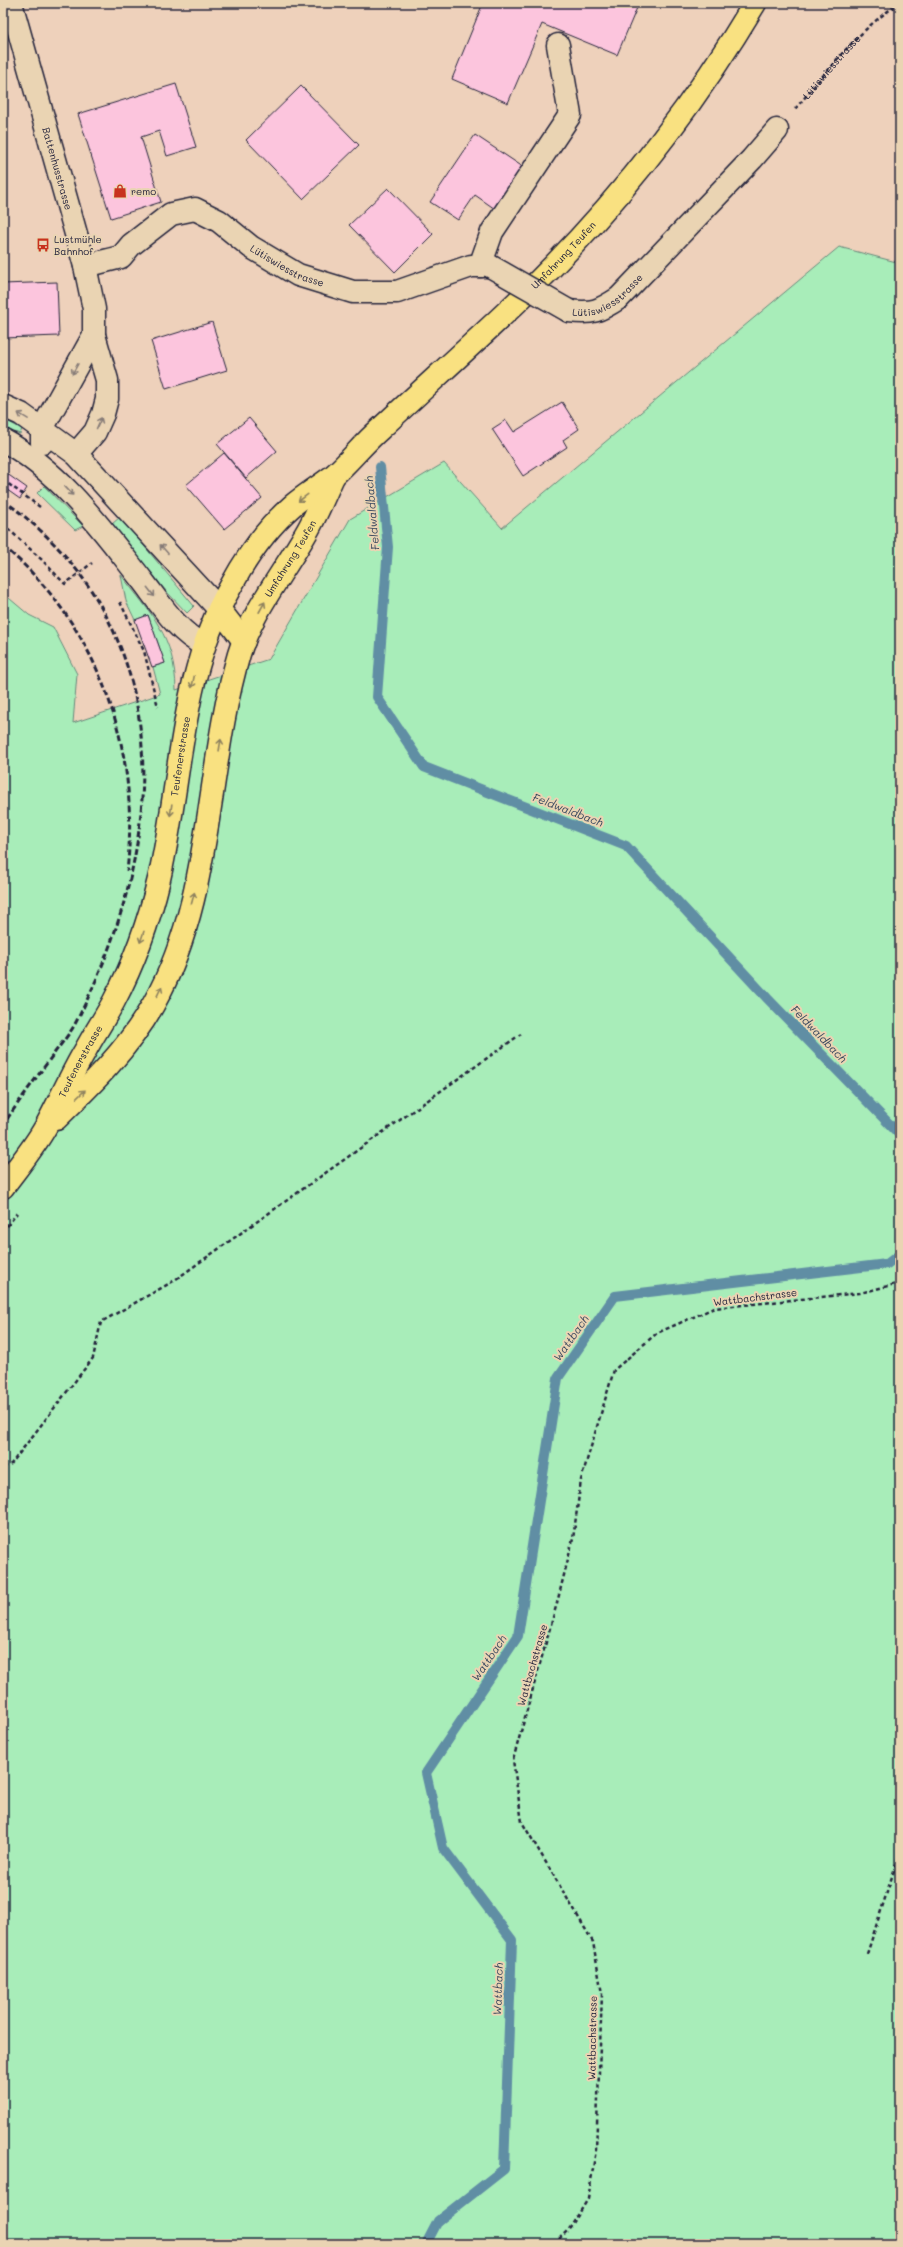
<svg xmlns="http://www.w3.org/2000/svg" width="903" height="2247" viewBox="0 0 903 2247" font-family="Mali,sans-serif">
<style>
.green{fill:#a8edb9;stroke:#65887a}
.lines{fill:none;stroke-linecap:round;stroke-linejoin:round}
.stream{stroke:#608ea4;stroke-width:10}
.building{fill:#fcc5dd;stroke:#22223b}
.minor-casing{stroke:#22223b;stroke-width:25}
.major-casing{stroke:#22223b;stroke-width:25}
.path{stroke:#22223b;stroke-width:2.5;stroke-dasharray:4 3;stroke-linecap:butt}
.minor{stroke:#ead4b3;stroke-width:22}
.major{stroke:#f9e181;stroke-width:22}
.rail{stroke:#22223b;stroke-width:3;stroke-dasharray:6 3;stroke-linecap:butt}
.minor-bridge-casing{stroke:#22223b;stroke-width:25;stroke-linecap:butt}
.minor-bridge{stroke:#ead4b3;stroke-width:22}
.oneway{stroke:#867b77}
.oneway2{stroke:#8e825e}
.labels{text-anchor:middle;stroke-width:4;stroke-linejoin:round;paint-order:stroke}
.street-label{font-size:10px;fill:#22223b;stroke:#ead4b3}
.poi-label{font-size:10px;fill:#22223b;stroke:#ead4b3;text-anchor:start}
.water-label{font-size:11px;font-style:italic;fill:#37465e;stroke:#ead4b3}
</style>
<rect width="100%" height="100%" fill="#eed1bb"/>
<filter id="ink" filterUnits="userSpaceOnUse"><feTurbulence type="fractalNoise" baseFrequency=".025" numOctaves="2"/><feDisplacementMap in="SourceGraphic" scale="8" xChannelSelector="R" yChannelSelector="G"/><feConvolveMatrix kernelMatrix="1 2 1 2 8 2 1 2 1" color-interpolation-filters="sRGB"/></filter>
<g filter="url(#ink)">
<path class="green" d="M 839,247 L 900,263 L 900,2244 L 3,2244 L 3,593 L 29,615 L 53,627 L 77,674 L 73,723 L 160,694 L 153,667 L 165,663 L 148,615 L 135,620 L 126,601 L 121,575 C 151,614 175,636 176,690 L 269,659 L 350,519 L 444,463 L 502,528 Z
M 3,419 L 22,429 L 20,434 L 3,428 Z
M 44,486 L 83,526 L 75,530 L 37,493 Z
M 120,517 L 194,606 L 187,613 L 166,591 L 112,524 Z"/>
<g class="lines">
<path class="stream" d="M 380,467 L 388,547 L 377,697 L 424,767 L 626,846 L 768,999 L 900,1135
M 426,2244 L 438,2221 L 504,2169 L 512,1940 L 443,1848 L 426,1773 L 518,1636 L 558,1378 L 615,1296 L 887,1264 L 900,1254"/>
</g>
<path class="building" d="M 483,3 L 639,3 L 617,55 L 542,24 L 508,103 L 452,79 Z
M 176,84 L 196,147 L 167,156 L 159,131 L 141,137 L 161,202 L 111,218 L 78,114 Z
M 301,86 L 359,145 L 303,199 L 246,140 Z
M 475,135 L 526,169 L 498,211 L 475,195 L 458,220 L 430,202 Z
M 388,188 L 433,234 L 395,272 L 349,225 Z
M 57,282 L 59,336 L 3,338 L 3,284 Z
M 212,322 L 227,370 L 166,389 L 151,341 Z
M 562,402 L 579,429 L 563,440 L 567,447 L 523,476 L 492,429 L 506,420 L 514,432 Z
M 249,418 L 277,451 L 246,478 L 217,444 Z
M 224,453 L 262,498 L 224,529 L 186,485 Z
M 3,471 L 27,488 L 20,499 L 3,487 Z
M 3,516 L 8,520 L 3,527 Z
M 148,615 L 165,663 L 152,667 L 135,620 Z"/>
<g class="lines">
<g class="minor-casing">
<g id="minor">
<path id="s2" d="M 11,3 L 85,266 L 94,309 L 94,335 L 107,380 L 107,399 L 103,414 L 95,432 L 76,454"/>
<path id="s3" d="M 85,266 L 121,257 L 131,245 L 171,214 L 195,209 L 219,221 L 251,247 L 298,275 L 353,292 L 397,292 L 471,266 L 490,266"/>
<path d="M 480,266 L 492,232 L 570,115 L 558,45"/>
<path id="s4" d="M 569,311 C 593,314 599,311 619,298 L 752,159 L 777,130"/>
<path d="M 3,406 L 21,414 L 76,454 L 219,609"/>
<path d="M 3,440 C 62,473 101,528 142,580 C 159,602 178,633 204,645"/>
<path d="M 42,443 L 42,429 L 94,335"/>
</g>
</g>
<g class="major-casing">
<g id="major">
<path d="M 219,609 L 244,641"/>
<path id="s5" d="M 56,1119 C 92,1084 128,1049 153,1005 C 214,897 205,769 239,654 C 252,612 283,573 305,535 C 316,517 324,496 333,477"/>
<path id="s6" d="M 3,1187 C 17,1168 33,1149 45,1128 C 59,1103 70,1076 85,1051 C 94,1034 105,1018 114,1001 C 134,963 149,921 159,879 C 182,781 179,676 231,586 C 246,558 268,527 292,506 C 305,495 320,486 333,476 C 349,462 363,444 379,430 C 425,387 472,345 517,302 C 609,214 690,112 755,3"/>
</g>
</g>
<g class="path">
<path id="s1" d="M 795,109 C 827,72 858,29 900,3"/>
<path d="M 3,480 L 40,507"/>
<path d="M 3,524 L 42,560 L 65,584 L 92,563"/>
<path d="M 120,602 L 144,651 L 158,707"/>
<path d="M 3,1232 L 17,1213"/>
<path d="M 3,1467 L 11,1464 L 93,1358 L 101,1322 L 172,1282 L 521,1034"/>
<path d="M 867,1954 L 900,1852"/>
<path d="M 554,2244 L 570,2228 L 588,2199 L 596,2150 L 602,1994 L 593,1942 L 522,1822 L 513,1760 L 557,1603 L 573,1539 L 581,1480 L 614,1370 L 657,1333 L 714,1308 L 860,1293 L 900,1283"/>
</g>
<use href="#minor" class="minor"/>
<use href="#major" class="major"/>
<path class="rail" d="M 3,500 C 184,629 168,846 75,1024 C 69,1035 60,1045 53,1055 C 36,1078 19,1101 3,1125
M 3,546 C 99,625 141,749 127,871"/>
<g class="minor-bridge-casing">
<path id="minor-bridge" d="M 490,266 L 569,311"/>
</g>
<use href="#minor-bridge" class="minor-bridge"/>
</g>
<defs><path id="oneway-shaft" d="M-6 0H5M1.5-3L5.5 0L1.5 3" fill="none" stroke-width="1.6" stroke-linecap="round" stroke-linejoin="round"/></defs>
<g class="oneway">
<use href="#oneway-shaft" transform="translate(75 369) rotate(119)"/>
<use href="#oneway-shaft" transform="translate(23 416) rotate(-149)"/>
<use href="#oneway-shaft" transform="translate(99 423) rotate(-66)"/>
<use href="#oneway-shaft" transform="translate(69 491) rotate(47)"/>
<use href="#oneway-shaft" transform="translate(164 549) rotate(-132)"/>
<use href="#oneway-shaft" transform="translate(151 592) rotate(52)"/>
</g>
<g class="oneway2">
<use href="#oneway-shaft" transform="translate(303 498) rotate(143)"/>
<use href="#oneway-shaft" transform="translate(262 607) rotate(-61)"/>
<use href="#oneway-shaft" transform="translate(193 682) rotate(102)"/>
<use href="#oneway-shaft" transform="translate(220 745) rotate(-81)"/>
<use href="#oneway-shaft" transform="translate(171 810) rotate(98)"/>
<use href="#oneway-shaft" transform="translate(193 898) rotate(-75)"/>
<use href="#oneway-shaft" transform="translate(142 937) rotate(109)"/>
<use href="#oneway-shaft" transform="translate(159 992) rotate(-65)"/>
<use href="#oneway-shaft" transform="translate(81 1094) rotate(-44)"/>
</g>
</g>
<defs>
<g id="shop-bare" transform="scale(1.08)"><path d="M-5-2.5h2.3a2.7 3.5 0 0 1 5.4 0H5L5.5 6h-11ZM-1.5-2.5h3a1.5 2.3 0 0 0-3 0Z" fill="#c8321e" stroke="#ead4b3" stroke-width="2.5" paint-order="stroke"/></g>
<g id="bus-bare" transform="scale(1.08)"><path d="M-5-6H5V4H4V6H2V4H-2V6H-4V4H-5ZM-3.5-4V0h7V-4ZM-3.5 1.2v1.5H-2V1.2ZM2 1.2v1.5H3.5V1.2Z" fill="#c8321e" stroke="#ead4b3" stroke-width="2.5" paint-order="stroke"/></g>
</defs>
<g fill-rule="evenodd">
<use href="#shop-bare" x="120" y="191"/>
<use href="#bus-bare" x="43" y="245"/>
</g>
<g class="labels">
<g class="street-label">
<text dy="4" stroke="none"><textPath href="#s1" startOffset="56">Lütiswiesstrasse</textPath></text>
<text dy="4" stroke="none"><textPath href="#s2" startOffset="172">Battenhusstrasse</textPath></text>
<text dy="4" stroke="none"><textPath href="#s6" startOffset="1122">Umfahrung Teufen</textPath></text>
<text dy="4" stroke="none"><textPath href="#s3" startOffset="237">Lütiswiesstrasse</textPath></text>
<text dy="4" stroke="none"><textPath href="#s4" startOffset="44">Lütiswiesstrasse</textPath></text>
<text dy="4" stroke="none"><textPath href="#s5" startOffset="622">Umfahrung Teufen</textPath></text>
<text dy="4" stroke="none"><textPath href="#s6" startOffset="472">Teufenerstrasse</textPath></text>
<text dy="4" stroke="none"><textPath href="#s6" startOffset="148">Teufenerstrasse</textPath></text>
<text transform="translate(755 1297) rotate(-7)" y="4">Wattbachstrasse</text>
<text transform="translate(532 1665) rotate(-74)" y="4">Wattbachstrasse</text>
<text transform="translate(592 2038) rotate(-89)" y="4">Wattbachstrasse</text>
</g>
<g class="poi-label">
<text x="131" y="195">remo</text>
<text x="54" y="243">Lustmühle<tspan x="54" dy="12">Bahnhof</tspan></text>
</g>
<g class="water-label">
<text transform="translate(372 513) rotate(-95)" y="4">Feldwaldbach</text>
<text transform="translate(568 810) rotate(21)" y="4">Feldwaldbach</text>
<text transform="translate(819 1034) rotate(46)" y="4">Feldwaldbach</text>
<text transform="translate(571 1338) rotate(-55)" y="4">Wattbach</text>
<text transform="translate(489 1658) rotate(-56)" y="4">Wattbach</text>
<text transform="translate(498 1989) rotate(-88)" y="4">Wattbach</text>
</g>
</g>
<rect width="903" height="2247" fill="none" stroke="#ead4b3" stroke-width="16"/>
<rect x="8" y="8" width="887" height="2231" fill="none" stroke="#22223b" stroke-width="1.5" filter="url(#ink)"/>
</svg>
